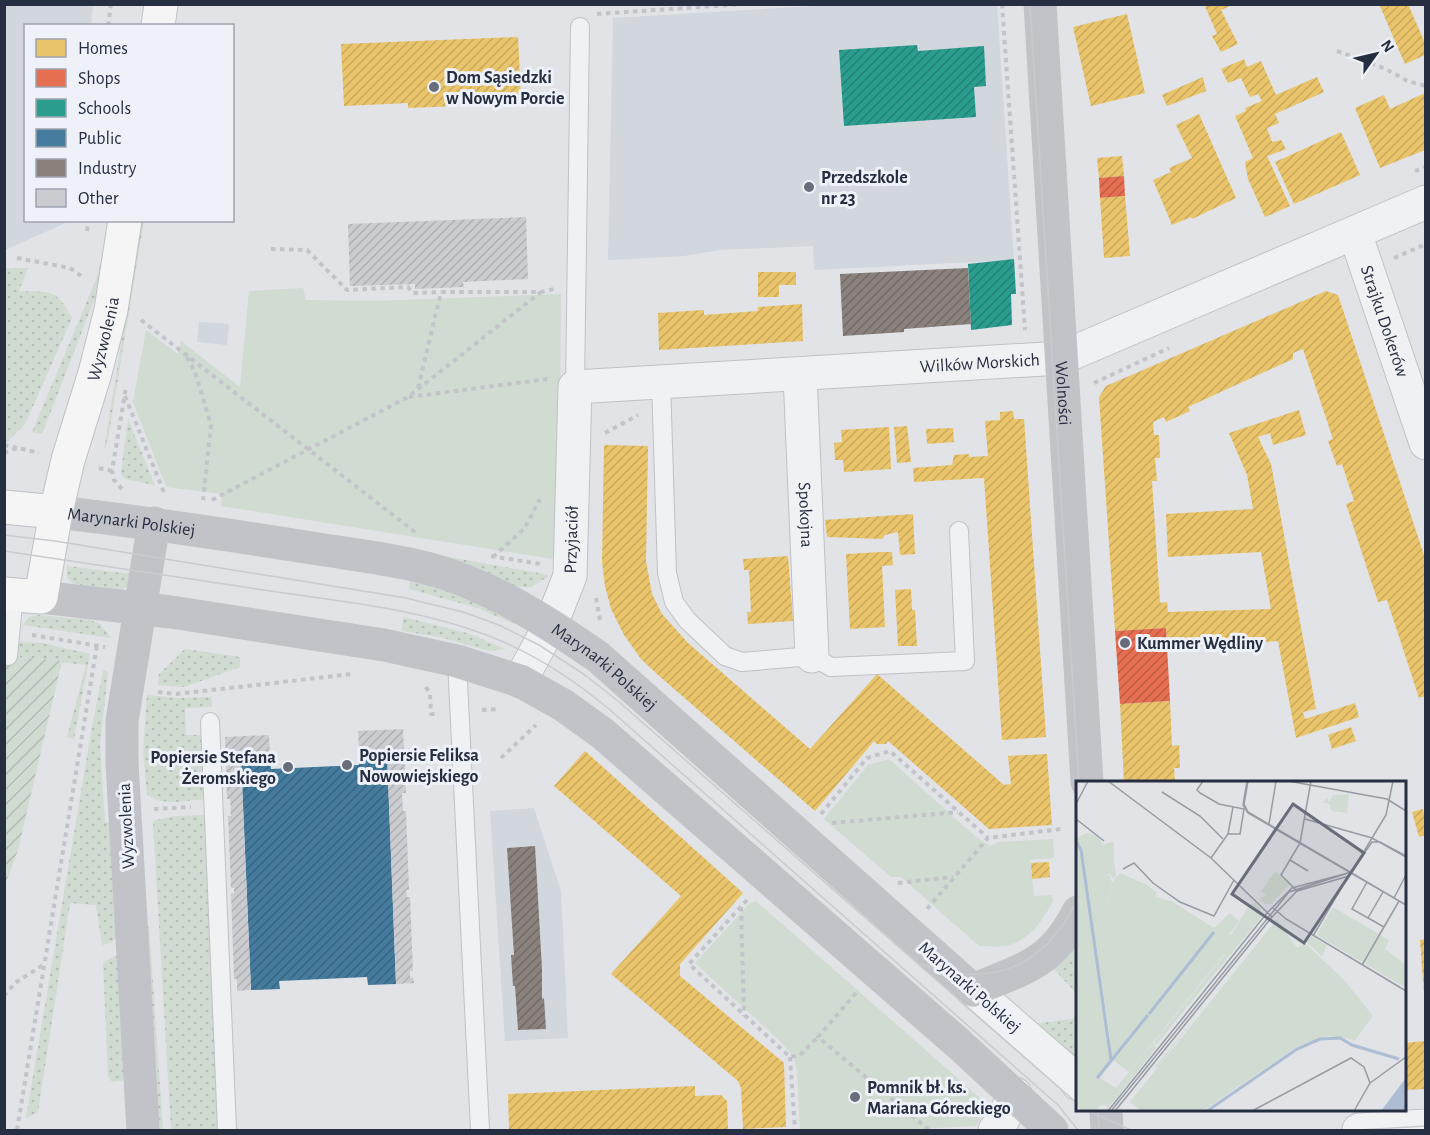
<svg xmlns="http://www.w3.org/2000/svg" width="1430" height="1135" viewBox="0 0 1430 1135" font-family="'Alegreya Sans',sans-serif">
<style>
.built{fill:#d2d6dd}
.grass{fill:url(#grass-dots)}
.park{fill:#d0dbd1}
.garden{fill:url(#garden-furrows)}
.homes{fill:url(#homes-hatch)}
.shops{fill:url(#shops-hatch)}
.schools{fill:url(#schools-hatch)}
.public{fill:url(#public-hatch)}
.industry{fill:url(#industry-hatch)}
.building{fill:url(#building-hatch)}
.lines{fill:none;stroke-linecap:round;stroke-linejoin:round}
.lane-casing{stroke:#bfc1c4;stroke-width:20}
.street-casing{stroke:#bfc1c4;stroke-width:35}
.primary-casing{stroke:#bdc0c4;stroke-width:35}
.path{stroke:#c2c4c9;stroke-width:4;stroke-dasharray:4.5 4.5;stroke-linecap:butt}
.lane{stroke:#f0f1f3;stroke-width:18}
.street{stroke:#f0f1f3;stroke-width:33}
.secondary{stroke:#c2c3c9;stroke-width:33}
.primary{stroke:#f5f5f6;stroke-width:33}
.tram{stroke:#c9cbce;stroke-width:1.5}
.poi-dot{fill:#676d7b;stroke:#eef1f7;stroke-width:2}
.labels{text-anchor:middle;stroke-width:6;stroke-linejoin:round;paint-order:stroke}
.poi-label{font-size:18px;font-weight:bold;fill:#262e41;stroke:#eef1f7;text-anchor:start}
.street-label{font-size:18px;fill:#262e41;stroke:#eef1f7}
.inset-river{fill:none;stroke:#acbdd4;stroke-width:3}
.inset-road{fill:none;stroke:#969ba4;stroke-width:1.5}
.view{fill:#676d7b;fill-opacity:0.15;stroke:#676d7b;stroke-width:3}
.inset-edge{fill:none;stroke:#262e41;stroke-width:3}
</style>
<defs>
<pattern id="grass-dots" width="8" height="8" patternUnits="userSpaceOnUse" patternTransform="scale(1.5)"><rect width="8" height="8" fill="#d0dbd1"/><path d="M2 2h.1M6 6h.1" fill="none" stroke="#b2bcb5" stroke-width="1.8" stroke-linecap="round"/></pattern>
<pattern id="garden-furrows" width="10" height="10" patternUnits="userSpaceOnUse" patternTransform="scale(1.5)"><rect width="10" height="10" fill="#d0dbd1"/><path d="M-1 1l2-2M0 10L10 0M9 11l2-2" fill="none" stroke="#b2bcb5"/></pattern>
<pattern id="homes-hatch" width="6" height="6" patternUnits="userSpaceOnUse" patternTransform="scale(1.5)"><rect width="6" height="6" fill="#e9c46a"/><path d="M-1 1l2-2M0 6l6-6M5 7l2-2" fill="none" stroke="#c8a95d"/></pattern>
<pattern id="shops-hatch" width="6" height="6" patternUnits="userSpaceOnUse" patternTransform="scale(1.5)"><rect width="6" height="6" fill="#e76f51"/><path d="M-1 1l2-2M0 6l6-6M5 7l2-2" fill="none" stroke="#bb5c45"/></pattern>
<pattern id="schools-hatch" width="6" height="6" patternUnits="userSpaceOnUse" patternTransform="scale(1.5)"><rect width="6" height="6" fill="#2a9d8f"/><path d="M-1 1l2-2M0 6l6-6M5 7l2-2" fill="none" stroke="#248076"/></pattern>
<pattern id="public-hatch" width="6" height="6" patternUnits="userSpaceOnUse" patternTransform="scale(1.5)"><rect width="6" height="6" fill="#457b9d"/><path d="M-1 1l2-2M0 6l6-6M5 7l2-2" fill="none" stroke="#396582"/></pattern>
<pattern id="industry-hatch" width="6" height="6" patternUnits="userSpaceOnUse" patternTransform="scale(1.5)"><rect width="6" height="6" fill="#8a817c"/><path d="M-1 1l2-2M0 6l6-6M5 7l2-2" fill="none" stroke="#716a67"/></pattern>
<pattern id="building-hatch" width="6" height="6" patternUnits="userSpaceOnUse" patternTransform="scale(1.5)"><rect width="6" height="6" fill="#cbccd0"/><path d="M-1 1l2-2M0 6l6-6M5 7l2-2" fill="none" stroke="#aeb0b4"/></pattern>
</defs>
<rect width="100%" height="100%" fill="#e1e3e6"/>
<path class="built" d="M 4,5 L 93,5 L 91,25 L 26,26 L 26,220 L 70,221 L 5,250 Z
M 830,5 L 997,5 L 1014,260 L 814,270 L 813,246 L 720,250 L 684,256 L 608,260 L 613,18 Z
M 199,322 L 229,324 L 227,345 L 197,342 Z
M 534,808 L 561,891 L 568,1038 L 505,1041 L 490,811 Z"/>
<path class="grass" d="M 141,221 L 144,221 L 107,445 L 104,450 Z
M 105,247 L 100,285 L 42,434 L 32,432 L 96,280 Z
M 5,268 L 28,268 L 19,291 C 51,292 56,288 72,318 L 25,424 L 5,444 Z
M 128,419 L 155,485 L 125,479 L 121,473 Z
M 438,555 L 544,574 L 549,576 L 531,587 L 513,587 Z
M 67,566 L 131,574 L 129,584 L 123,590 L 74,584 L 67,578 Z
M 410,579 L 442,588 L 511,617 L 516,625 L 478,608 L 409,589 Z
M 38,615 L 90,620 L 100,624 L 111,638 L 23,625 L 29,617 Z
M 403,617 L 467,633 L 506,649 L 489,651 L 440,637 L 402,631 Z
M 19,642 L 42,643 L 90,654 L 74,739 L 67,737 L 86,665 L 17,657 Z
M 185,649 L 240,657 L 240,667 L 184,687 L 158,685 L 159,674 Z
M 103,670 L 108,672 L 100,745 L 105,823 L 110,822 L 117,936 L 112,942 L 102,945 L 96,905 L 70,903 L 38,1112 L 26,1118 L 92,727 Z
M 147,695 L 180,698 L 211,697 L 212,707 L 185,708 L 186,735 L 203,735 L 207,799 C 190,800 159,807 147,794 L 143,752 Z
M 208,815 L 220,1130 L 171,1130 L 153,823 L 156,820 L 175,816 Z
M 149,926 L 163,1130 L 157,1130 L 145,927 Z
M 1077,946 L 1077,994 L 1052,967 Z
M 118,954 L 126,1080 L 113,1082 L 110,1080 L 108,1076 L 103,963 Z
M 1077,1018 L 1077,1063 L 1035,1024 Z"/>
<path class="park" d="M 303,288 L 306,300 L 372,301 L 561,294 L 559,560 L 221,506 L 222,494 L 167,487 L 163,479 L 133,402 L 146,330 L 178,354 L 181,341 L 240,387 L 249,291 Z
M 889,759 L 976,837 L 990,846 L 998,842 L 1053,839 L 1054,858 L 1030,860 L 1034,896 L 1052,895 L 1053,901 C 1043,920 1028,943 1004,946 C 996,947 987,946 979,946 L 901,877 L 891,877 L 824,819 L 868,765 Z
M 756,901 L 979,1097 C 983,1109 983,1116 976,1126 L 893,1130 L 800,1130 L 797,1071 L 794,1058 L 782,1043 L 695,963 L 750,903 Z"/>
<path class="garden" d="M 5,656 L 62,661 L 18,850 L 5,885 Z"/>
<path class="homes" d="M 1204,4 L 1234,4 L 1221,10 L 1238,44 L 1221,52 L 1212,36 L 1217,34 Z
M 1379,4 L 1408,4 L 1425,43 L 1425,55 L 1405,64 Z
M 1127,14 L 1145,93 L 1091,106 L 1073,27 Z
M 518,37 L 521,99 L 456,102 L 457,106 L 408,108 L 408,103 L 344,106 L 341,44 Z
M 1244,59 L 1247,67 L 1261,61 L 1276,95 L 1317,77 L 1324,92 L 1275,114 L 1279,123 L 1267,128 L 1272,142 L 1281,140 L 1286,149 L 1267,156 L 1290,206 L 1265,217 L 1248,179 L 1245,162 L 1253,158 L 1235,116 L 1246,111 L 1245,108 L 1262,101 L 1258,94 L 1250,97 L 1241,78 L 1228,83 L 1221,69 Z
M 1203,77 L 1206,91 L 1167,106 L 1162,95 Z
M 1425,93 L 1425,150 L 1380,168 L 1355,108 L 1384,95 L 1390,109 Z
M 1199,114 L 1236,198 L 1192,219 L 1191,217 L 1172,225 L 1153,180 L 1171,172 L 1169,168 L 1192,158 L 1176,125 Z
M 1341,132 L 1360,175 L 1294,204 L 1275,162 Z
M 1122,156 L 1124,176 L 1099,178 L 1097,158 Z
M 1125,196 L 1130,256 L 1104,258 L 1100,198 Z
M 758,272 L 796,272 L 796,285 L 779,285 L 779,297 L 758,297 Z
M 1326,291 L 1338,295 L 1425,558 L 1425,696 L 1419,698 L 1387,600 L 1378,602 L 1346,504 L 1354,501 L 1342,464 L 1337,466 L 1328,441 L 1333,439 L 1303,349 L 1293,353 L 1293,359 L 1188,407 L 1190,411 L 1166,422 L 1164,417 L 1153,422 L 1154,435 L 1159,435 L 1160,458 L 1155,458 L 1157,481 L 1152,481 L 1160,603 L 1167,602 L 1168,612 L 1271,609 L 1261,552 L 1168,557 L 1166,514 L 1253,509 L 1247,475 L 1229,433 L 1299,410 L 1306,435 L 1273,445 L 1270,433 L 1258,437 L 1271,464 L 1316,709 L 1303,712 L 1305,719 L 1355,703 L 1359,717 L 1296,738 L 1278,641 L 1186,647 L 1186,641 L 1167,642 L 1166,628 L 1115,631 L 1099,397 L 1106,386 Z
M 802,304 L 803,341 L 659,350 L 658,313 L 704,310 L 704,315 L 758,311 L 758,307 Z
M 1013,411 L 1014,419 L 1024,419 L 1046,737 L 1002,740 L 984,478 L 914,482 L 913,468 L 952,465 L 954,455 L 969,454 L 969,457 L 988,456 L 985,421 L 1000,420 L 1000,412 Z
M 907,426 L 911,462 L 897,463 L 894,427 Z
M 889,427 L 891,469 L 844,472 L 843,460 L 835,460 L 834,443 L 842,442 L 841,430 Z
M 953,428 L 954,442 L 927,444 L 926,429 Z
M 604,445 L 648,446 L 646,561 L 652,594 L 662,614 L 688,643 L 810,749 L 877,674 L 1004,785 L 1011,784 L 1008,756 L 1047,754 L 1052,825 L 989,829 L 888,741 L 886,744 L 877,744 L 874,741 L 815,811 L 658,675 L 641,659 L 624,635 L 611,609 L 605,586 L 602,562 Z
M 913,514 L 915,554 L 900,555 L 898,532 L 885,535 L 882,539 L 827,537 L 825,520 Z
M 881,552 L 892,552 L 893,565 L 882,566 L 885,627 L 850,629 L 846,554 Z
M 788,556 L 793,621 L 748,624 L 747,612 L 751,612 L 749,570 L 744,570 L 743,559 Z
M 911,589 L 912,610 L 915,610 L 917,646 L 898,646 L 895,590 Z
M 1170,701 L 1172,746 L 1179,745 L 1180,768 L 1174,768 L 1175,782 L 1124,782 L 1120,704 Z
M 1351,727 L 1356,741 L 1332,749 L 1328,735 Z
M 585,751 L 743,893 L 680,964 L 680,976 L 784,1063 L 786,1127 L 743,1129 L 741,1088 L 738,1081 L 611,974 L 681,896 L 554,786 Z
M 1423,809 L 1425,820 L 1425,835 L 1419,837 L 1412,812 Z
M 1049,862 L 1050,877 L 1032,879 L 1031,863 Z
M 1425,939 L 1425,995 L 1424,995 L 1420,940 Z
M 1425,1041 L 1425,1089 L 1404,1090 L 1404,1043 Z
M 695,1086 L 695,1096 L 721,1095 L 727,1101 L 728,1130 L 509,1130 L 508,1094 Z"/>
<path class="shops" d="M 1124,176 L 1125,196 L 1100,198 L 1099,178 Z
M 1166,628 L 1170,701 L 1120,704 L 1115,631 Z"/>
<path class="schools" d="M 917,45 L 918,51 L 984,46 L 986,86 L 974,87 L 976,117 L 844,126 L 839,50 Z
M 1014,259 L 1016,294 L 1011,294 L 1012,325 L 971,330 L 968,264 Z"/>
<path class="public" d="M 387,753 L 396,984 L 368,985 L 367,977 L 279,981 L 280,989 L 251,990 L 241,759 L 270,758 L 271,769 L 359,765 L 359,755 Z"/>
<path class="industry" d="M 968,268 L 971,324 L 904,329 L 904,332 L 843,336 L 840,274 Z
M 535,846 L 542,969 L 542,999 L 544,998 L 546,1029 L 518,1030 L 515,986 L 513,986 L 511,955 L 514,955 L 507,848 Z"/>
<path class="building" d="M 526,217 L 528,279 L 463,282 L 464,287 L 415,289 L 415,284 L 350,286 L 348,224 Z
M 403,729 L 406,793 L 402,793 L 403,811 L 406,811 L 409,890 L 406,890 L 407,897 L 410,897 L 413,971 L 410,971 L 410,978 L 413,977 L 414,983 L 396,984 L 387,753 L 359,755 L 358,731 Z
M 269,735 L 270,758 L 241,759 L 251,990 L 237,991 L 237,979 L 234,979 L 231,894 L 234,893 L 234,888 L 231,888 L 228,816 L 231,816 L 230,799 L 227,799 L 225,737 Z"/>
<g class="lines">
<g class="lane-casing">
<path id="lane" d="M 661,382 L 667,573 L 674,602 L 687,620 L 725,656 L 742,662 L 812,656 L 831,667 L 965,661 L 959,531
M 575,387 L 580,27
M 8,656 L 14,595
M 457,661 L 480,1130
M 210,722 L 227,1130"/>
</g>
<g class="street-casing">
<g id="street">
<path id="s1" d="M 1355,233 L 1426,443"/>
<path id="s2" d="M 800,374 L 812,656"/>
<path id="s3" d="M 520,681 L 551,624 L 570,576 L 575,387 L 1061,358 L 1426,202"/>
<path d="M 973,990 L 1074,1078 L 1078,1084"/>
<path d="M 995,1130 L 1001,1123 L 1015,1094"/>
<path d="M 1359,1130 L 1426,1126"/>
</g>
</g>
<g class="primary-casing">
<g id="primary">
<path d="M 158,26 L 161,4"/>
<path d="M 4,507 L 56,512"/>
<path id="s6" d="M 4,594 L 41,597 L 56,512 L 68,460 L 95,373 L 111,310 L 125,220"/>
</g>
</g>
<path class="path" d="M 1002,4 L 1025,330
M 597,14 L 744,4
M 108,26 L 111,4
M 1337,51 L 1386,69 L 1407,81 L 1426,86
M 1415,171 L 1426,167
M 87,231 L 88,220
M 271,249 L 307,250 L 347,290 L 408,287 L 413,293 L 441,292
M 17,258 L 70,268 L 84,278
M 1394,258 L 1426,244
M 141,320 L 415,532
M 187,357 L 195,372 L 211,425 L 203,500
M 1094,383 L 1169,348
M 418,388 L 441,292 L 541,292 L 554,289
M 125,396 L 165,495
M 409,397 L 548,379
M 605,433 L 638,415
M 4,445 L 17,448
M 4,453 L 18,448 L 39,453
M 99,468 L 112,471
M 122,489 L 114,480 L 112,471 L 126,387
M 212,500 L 408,397 L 541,292
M 491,556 L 540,564
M 493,557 L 524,529 L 540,499
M 596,598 L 600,620
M 32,635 L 105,647
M 426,687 L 430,694 L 431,714 L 436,714
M 158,692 L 176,694 L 353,674
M 482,710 L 498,709
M 501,758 L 536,725
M 154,809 L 191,807
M 821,814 L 867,758 L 890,751 L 988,838
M 832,823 L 958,812
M 898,883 L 953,877
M 747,900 L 689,964 L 790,1057 L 800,1055 L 818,1037
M 741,907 L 744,1016
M 927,909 L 988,838 L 1061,829
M 856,993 L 818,1037 L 929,1130
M 4,996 L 15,983 L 43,965
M 1076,1005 L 1078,1005
M 790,1057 L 795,1130
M 17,1130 L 97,645"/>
<use href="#lane" class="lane"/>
<use href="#street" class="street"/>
<g class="secondary">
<path id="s4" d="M 1040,4 L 1087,782"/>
<path id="s5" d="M 56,512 C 144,522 231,535 318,549 C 368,557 421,562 468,582 C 515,601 556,628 598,657 L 973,990 C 1024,968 1051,965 1078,912"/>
<path d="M 41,597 L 171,612 L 384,645 L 457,661 L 520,681 L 563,705 L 602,733 L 959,1044 L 1052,1130"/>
<path d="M 1106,1110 L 1107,1130"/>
<path d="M 143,1130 L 122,763 L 122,721 L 154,523"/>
</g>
<use href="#primary" class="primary"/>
<path class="tram" d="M 1030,4 L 1079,782
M 4,535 L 55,541 L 406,598 L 463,612 L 499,625 L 539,645 L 585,675 L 618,701 L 1078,1104
M 4,551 C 89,563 173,576 257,589 C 334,601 415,607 489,636 C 533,653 573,679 609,709 L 1058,1105 L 1078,1130
M 922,964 C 937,972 951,973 967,974 C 1022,977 1055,945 1078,899
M 1086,1110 L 1131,1130
M 1098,1110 L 1099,1130
M 1359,1130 L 1426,1126"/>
</g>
<g class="poi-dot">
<circle cx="434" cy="87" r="6"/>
<circle cx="809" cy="187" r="6"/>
<circle cx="1125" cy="643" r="6"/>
<circle cx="347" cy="765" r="6"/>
<circle cx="288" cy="767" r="6"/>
<circle cx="855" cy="1097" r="6"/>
</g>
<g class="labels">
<g class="poi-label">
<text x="446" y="83">Dom Sąsiedzki<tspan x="446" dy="21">w Nowym Porcie</tspan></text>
<text x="821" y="183">Przedszkole<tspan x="821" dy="21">nr 23</tspan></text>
<text x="1137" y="649">Kummer Wędliny</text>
<text x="359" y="761">Popiersie Feliksa<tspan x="359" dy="21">Nowowiejskiego</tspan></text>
<text x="276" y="763" text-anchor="end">Popiersie Stefana<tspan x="276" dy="21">Żeromskiego</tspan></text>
<text x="867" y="1093">Pomnik bł. ks.<tspan x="867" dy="21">Mariana Góreckiego</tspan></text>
</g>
<g class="street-label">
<text dy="6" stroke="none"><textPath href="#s1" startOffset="93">Strajku Dokerów</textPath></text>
<text dy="6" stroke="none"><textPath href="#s6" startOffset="303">Wyzwolenia</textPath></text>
<text dy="6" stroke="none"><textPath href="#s3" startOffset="711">Wilków Morskich</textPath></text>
<text dy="6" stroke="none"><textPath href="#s4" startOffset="390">Wolności</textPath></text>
<text dy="6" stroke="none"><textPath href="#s2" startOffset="141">Spokojna</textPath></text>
<text dy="6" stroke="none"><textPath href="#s5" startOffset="76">Marynarki Polskiej</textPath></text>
<text dy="6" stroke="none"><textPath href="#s3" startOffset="153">Przyjaciół</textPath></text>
<text dy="6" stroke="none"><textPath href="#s5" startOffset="580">Marynarki Polskiej</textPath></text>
<text transform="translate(126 826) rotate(-93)" y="6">Wyzwolenia</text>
<text transform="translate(970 987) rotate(41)" y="6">Marynarki Polskiej</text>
</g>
</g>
<g transform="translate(1076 781)">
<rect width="330" height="330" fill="#e1e3e6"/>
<path d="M 273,13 L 271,32 L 256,30 L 253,23 L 247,21 L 251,17 L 253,21 L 257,14 ZM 11,52 L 21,55 L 27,64 L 38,60 L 38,81 L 30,81 L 25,95 L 33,94 L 36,102 L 21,160 L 33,258 L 52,261 L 24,297 L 40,307 L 78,261 L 80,267 L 30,330 L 31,325 L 26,323 L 19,330 L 7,330 L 0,324 L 0,57 ZM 180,122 L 185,129 L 184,135 L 187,134 L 80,264 L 79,260 L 149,173 L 146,170 L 150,163 L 143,155 L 146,152 L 155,154 L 174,123 Z" fill="#d0dbd1"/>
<path d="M 130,222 L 81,287 L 79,286 L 113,244 Z" fill="#d0dbd1"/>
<path d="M 257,126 L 303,153 L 286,181 L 241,154 Z" fill="#d0dbd1"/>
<path d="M 199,91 L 215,102 L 194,124 L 187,122 L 183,118 L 190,114 L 185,110 ZM 304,154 L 313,159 L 309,168 L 330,184 L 330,207 L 288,182 Z" fill="#d0dbd1"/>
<path d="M 27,79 L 38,81 L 40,94 L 37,98 L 34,93 L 25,95 L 22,80 ZM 44,92 L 71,104 L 80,111 L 80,116 L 97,121 L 138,147 L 154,132 L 163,140 L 152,155 L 146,152 L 144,155 L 150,163 L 146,170 L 149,172 L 53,291 L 37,279 L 51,261 L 34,258 L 16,131 L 32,120 L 36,102 ZM 201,138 L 221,167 L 229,162 L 269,200 L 297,235 L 279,259 L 252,255 L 222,265 L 126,330 L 66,330 L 54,321 ZM 235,155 L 251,164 L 246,176 L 230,160 Z" fill="#d0dbd1"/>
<path d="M 330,297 L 330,330 L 305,330 L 320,310 Z" fill="#acbdd4"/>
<path class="inset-river" d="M 0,60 L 5,69 L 35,279M 73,233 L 138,151M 21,297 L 72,234M 131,330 L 221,268 L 244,258 L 264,257 L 276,264 L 323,278"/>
<path class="inset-road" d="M 32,0 L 135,77 L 196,136 L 39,330M 127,0 L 121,9 L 124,12 L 143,23 L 168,28 L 164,53 L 152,53M 171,0 L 167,24 L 172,32 L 330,124M 172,0 L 168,23 L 172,31 L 330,124M 212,0 L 311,18 L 330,30M 86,11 L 124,35 L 147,58M 0,23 L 12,0M 0,38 L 28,60M 229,38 L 296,57 L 330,76M 193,43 L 200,0M 135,77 L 152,53 L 157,26M 214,79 L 232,90M 47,88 L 58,82 L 77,102 L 104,121 L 138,135 L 158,99M 291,101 L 276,128 L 308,146M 221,110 L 205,94 L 224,62 L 235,0M 318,117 L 330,94M 196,126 L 210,138 L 330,210M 191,132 L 216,107 L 272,92M 196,136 L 221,110 L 273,95 L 310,34 L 317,0M 292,137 L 307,111M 237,155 L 273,94M 286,184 L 323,120M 294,302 L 330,276M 32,330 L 191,132M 35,330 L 213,111 L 275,91 L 296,61 L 304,61 L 330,75M 176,330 L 275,277 L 288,286 L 294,302 L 278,330"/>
<path class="view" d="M 217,23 L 288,72 L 228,162 L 156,113 Z"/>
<rect width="330" height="330" class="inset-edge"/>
</g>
<rect width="1430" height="1135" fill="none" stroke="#262e41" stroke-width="12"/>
<rect x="24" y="24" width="210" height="198" fill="#eef1f7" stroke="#9ea3ae" stroke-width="1.5"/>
<rect x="36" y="39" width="30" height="18" fill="#e9c46a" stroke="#9ea3ae" stroke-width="1.5"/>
<text x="78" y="54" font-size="18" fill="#262e41">Homes</text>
<rect x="36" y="69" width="30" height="18" fill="#e76f51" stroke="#9ea3ae" stroke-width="1.5"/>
<text x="78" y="84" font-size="18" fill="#262e41">Shops</text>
<rect x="36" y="99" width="30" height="18" fill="#2a9d8f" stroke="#9ea3ae" stroke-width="1.5"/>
<text x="78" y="114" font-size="18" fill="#262e41">Schools</text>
<rect x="36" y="129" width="30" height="18" fill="#457b9d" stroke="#9ea3ae" stroke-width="1.5"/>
<text x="78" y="144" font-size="18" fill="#262e41">Public</text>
<rect x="36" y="159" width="30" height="18" fill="#8a817c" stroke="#9ea3ae" stroke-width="1.5"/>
<text x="78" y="174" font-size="18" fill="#262e41">Industry</text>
<rect x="36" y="189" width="30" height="18" fill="#cbccd0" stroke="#9ea3ae" stroke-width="1.5"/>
<text x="78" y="204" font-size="18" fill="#262e41">Other</text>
<g transform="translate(1376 54) rotate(56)" stroke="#eef1f7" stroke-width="4.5" paint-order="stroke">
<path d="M0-4.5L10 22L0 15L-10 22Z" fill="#262e41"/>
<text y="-9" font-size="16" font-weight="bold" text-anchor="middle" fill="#262e41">N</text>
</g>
</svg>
